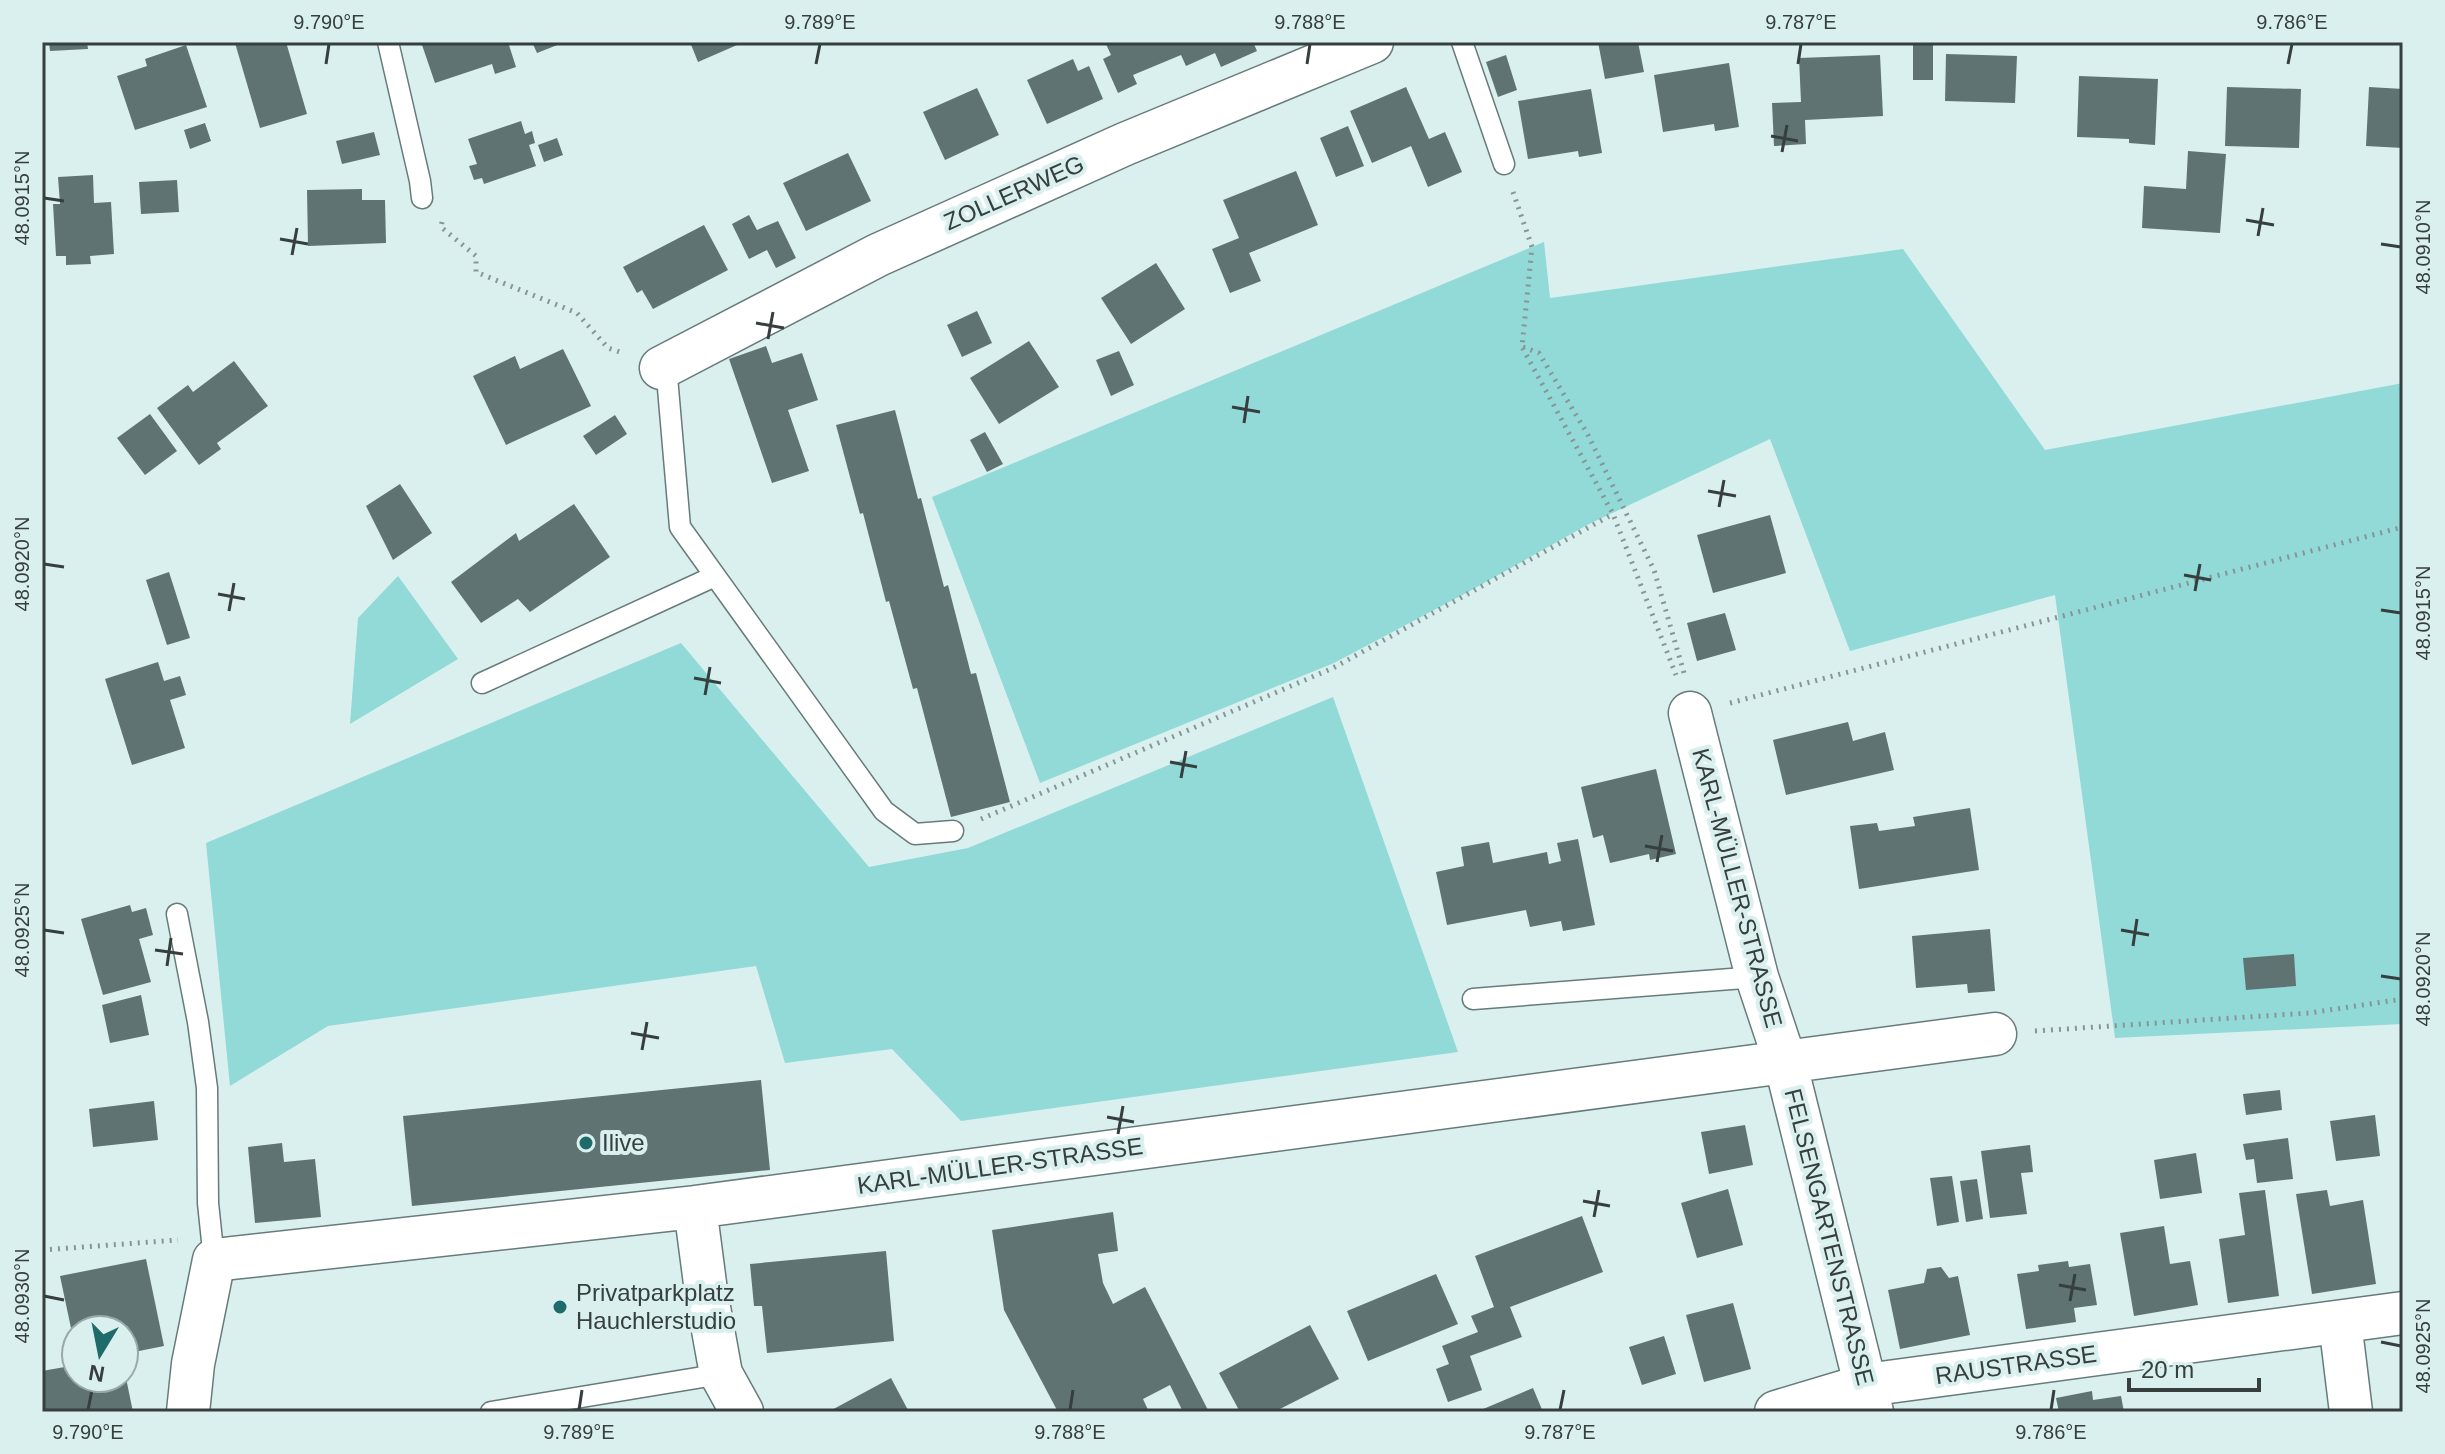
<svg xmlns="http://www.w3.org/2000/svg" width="2445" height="1454" viewBox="0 0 2445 1454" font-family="Helvetica,sans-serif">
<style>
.green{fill:#91dad8}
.building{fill:#5f7372}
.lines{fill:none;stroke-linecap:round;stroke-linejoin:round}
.lane-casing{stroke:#677b7a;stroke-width:23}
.street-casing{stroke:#677b7a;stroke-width:45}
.path{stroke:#879695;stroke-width:5;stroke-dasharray:2 6;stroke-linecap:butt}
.lane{stroke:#fff;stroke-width:20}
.street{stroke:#fff;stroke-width:42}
.ticks{fill:none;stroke:#363e3e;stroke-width:3}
.poi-dot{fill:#1f6b6a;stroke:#daf0ef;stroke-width:3}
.labels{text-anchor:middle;stroke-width:8;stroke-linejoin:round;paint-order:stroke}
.street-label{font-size:24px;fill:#363e3e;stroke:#daf0ef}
.poi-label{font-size:24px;fill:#363e3e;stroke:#daf0ef;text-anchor:start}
.neatline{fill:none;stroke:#363e3e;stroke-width:3}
.ticks-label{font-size:20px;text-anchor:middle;fill:#363e3e}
</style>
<rect width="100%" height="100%" fill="#daf0ef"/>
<path class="green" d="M 1544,242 L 1550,298 L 1903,249 L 2045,450 L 2403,383 L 2403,1024 L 2115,1038 L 2055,595 L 1850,651 L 1770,439 L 1589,524 L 1468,592 L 1334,663 L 1040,783 L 932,497 Z
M 398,576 L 458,659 L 350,724 L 358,618 Z
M 681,643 L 869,867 L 968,848 L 1333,697 L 1458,1052 L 961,1121 L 892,1049 L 785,1063 L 756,966 L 328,1026 L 230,1086 L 206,843 Z"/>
<path class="building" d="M 49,42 L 87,42 L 88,49 L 50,51 Z
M 239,42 L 286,42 L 307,114 L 260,128 L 235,43 Z
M 421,42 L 508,42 L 516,67 L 495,74 L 492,64 L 435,83 Z
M 532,42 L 565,42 L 537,53 Z
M 690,42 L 744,42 L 698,62 Z
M 1105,42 L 1253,42 L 1257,51 L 1221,67 L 1215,53 L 1186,66 L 1181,55 L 1133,75 L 1137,84 L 1118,93 L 1103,59 L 1111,55 Z
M 1598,42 L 1638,42 L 1644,72 L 1605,79 Z
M 1913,42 L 1933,42 L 1933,80 L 1913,80 Z
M 186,45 L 207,107 L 135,130 L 117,76 L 147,66 L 145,59 Z
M 1946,54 L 2017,56 L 2015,103 L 1945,101 Z
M 1506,55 L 1517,90 L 1498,97 L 1486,62 Z
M 1880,55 L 1883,116 L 1805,120 L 1806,144 L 1774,146 L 1772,103 L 1801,102 L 1799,58 Z
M 1073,59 L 1078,71 L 1089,66 L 1103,99 L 1047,124 L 1027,80 Z
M 1729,63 L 1739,127 L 1715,131 L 1714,124 L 1663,132 L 1654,75 Z
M 2079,76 L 2158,79 L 2155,145 L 2129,143 L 2129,139 L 2077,137 Z
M 1406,87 L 1429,139 L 1445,132 L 1462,172 L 1428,187 L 1411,146 L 1372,163 L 1350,111 Z
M 2227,87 L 2301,89 L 2299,148 L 2225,146 Z
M 2369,87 L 2403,89 L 2403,148 L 2366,146 Z
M 977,88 L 999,135 L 945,160 L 923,112 Z
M 1591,89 L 1602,153 L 1579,157 L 1578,151 L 1528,159 L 1518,101 Z
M 521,121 L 525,134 L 532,131 L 535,143 L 529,145 L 536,166 L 484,184 L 482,178 L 474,180 L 469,166 L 477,164 L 468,139 Z
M 205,123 L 211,141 L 190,149 L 184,130 Z
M 1348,126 L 1364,166 L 1336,177 L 1320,138 Z
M 374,132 L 380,155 L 342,164 L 336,141 Z
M 557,138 L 563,155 L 544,162 L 538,145 Z
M 2188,151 L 2226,154 L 2220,233 L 2142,228 L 2144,186 L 2186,189 Z
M 848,153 L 871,201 L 806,231 L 783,183 Z
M 1296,171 L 1318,225 L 1249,253 L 1261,281 L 1230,293 L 1212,249 L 1239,238 L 1223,200 Z
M 93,175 L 94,203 L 111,202 L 114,254 L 90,256 L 91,264 L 66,265 L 66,256 L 56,256 L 53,204 L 60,204 L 58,177 Z
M 177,180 L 179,212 L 141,214 L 139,182 Z
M 362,189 L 362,200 L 385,200 L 386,243 L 308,246 L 307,190 Z
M 749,215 L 757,230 L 778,221 L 796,258 L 776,268 L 767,250 L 749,259 L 732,224 Z
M 704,225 L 728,270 L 653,309 L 642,290 L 637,293 L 623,267 Z
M 1156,263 L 1185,309 L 1131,344 L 1101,298 Z
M 977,311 L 992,343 L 962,357 L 947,325 Z
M 1029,341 L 1059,387 L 999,424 L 970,378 Z
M 766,346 L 772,363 L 802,353 L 818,400 L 788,410 L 809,471 L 772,483 L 729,359 Z
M 563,349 L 591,406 L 506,445 L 473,376 L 515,356 L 520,369 Z
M 1119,351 L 1134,385 L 1111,396 L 1096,360 Z
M 234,361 L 268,406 L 217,443 L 221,449 L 199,465 L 157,408 L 188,385 L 193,392 Z
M 895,410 L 918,499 L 921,498 L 944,587 L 948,585 L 971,674 L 976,673 L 1010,802 L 951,817 L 917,688 L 913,689 L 889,601 L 886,602 L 863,513 L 860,514 L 836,425 Z
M 150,414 L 177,451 L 145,475 L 117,438 Z
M 615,415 L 627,434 L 596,455 L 583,436 Z
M 985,432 L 1003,464 L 987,472 L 970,440 Z
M 400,484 L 432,533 L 393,560 L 366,506 Z
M 574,504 L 610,557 L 530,612 L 518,599 L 481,623 L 451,582 L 516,533 L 519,541 Z
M 1770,515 L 1786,573 L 1713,593 L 1697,535 Z
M 169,572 L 190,638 L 167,645 L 146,580 Z
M 1725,613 L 1736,650 L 1697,661 L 1687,623 Z
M 158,662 L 164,681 L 180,676 L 186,695 L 170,700 L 185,748 L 132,765 L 105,679 Z
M 1848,722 L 1853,741 L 1885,732 L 1894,770 L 1786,795 L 1773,740 Z
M 1656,769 L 1676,854 L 1650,860 L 1649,854 L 1610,863 L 1603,835 L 1593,838 L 1581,787 Z
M 1970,808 L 1979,870 L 1859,889 L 1850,826 L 1877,823 L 1879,831 L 1915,826 L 1913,817 Z
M 1578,839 L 1595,925 L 1563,931 L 1561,921 L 1530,927 L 1526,910 L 1447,925 L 1436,872 L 1464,866 L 1461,847 L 1489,842 L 1493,863 L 1547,852 L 1549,864 L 1561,861 L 1557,843 Z
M 130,905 L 132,912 L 146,908 L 153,935 L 139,939 L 151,982 L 103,995 L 81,919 Z
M 1990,929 L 1995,991 L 1968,993 L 1967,984 L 1916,988 L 1912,936 Z
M 2294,954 L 2296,986 L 2246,990 L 2243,958 Z
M 141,995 L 149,1035 L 110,1043 L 102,1005 Z
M 761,1080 L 770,1170 L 412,1206 L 403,1116 Z
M 2280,1090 L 2282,1110 L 2246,1115 L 2243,1094 Z
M 154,1101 L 158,1140 L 93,1147 L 89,1109 Z
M 2375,1115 L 2380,1156 L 2336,1161 L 2330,1121 Z
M 1745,1125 L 1753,1165 L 1709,1174 L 1701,1132 Z
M 2288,1138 L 2293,1179 L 2257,1183 L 2254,1159 L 2246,1160 L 2243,1144 Z
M 282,1143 L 284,1162 L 315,1159 L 321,1217 L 255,1223 L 248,1147 Z
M 2030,1145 L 2033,1172 L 2021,1173 L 2027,1214 L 1990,1218 L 1981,1151 Z
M 2196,1153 L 2202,1193 L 2160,1199 L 2154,1160 Z
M 1952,1176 L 1959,1222 L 1937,1226 L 1930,1178 Z
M 1977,1179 L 1983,1219 L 1966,1222 L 1960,1181 Z
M 1728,1189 L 1743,1245 L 1697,1258 L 1681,1203 Z
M 2265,1190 L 2279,1296 L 2228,1303 L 2219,1239 L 2245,1235 L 2239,1193 Z
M 2327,1190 L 2330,1206 L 2363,1200 L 2376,1284 L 2312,1294 L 2296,1194 Z
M 1113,1212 L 1118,1251 L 1098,1254 L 1103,1283 L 1113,1304 L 1145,1287 L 1209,1412 L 1183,1412 L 1170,1385 L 1143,1399 L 1149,1412 L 1058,1412 L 1004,1310 L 992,1230 Z
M 1582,1216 L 1603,1272 L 1510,1307 L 1522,1337 L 1470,1356 L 1482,1390 L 1448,1402 L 1436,1369 L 1449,1364 L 1442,1346 L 1478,1332 L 1471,1316 L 1494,1307 L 1475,1256 Z
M 2164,1226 L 2170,1264 L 2190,1261 L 2198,1305 L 2134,1316 L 2120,1233 Z
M 886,1251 L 894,1341 L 767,1353 L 762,1306 L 754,1306 L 750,1264 Z
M 146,1259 L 164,1346 L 124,1354 L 124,1330 L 76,1330 L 75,1347 L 60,1276 Z
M 2068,1261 L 2069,1267 L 2090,1264 L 2097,1305 L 2074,1308 L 2076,1322 L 2026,1329 L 2017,1274 L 2039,1271 L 2038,1265 Z
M 1941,1267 L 1949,1278 L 1958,1276 L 1970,1335 L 1900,1349 L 1888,1290 L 1924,1283 L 1927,1269 Z
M 1436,1274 L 1458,1324 L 1368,1361 L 1347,1311 Z
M 1733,1303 L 1751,1369 L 1704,1382 L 1686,1315 Z
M 1310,1325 L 1339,1379 L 1274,1412 L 1240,1412 L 1219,1373 Z
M 1664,1336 L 1676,1374 L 1642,1385 L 1629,1347 Z
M 76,1365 L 76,1378 L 126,1378 L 133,1412 L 42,1412 L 42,1371 Z
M 891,1378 L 909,1412 L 828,1412 Z
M 1533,1388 L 1543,1412 L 1476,1412 Z
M 2092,1391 L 2093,1400 L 2121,1396 L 2124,1412 L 2059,1412 L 2056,1398 Z"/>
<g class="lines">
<g class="lane-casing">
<path id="lane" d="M 388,42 L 420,181 L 422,198
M 1462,42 L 1504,164
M 666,365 L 680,527 L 884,811 L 915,834 L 953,831
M 482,683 L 715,576
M 177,914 L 198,1022 L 207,1088 L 208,1203 L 214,1260
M 1473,999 L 1757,977
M 491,1412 L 721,1374"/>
</g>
<g class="street-casing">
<path id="street" d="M 661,368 L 878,255 L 1125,144 L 1372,42
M 1690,713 L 1757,977 L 1785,1061 L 1872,1412
M 695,1207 L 706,1291 L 721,1374 L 742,1412
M 2340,1322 L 2351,1412
M 188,1412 L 193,1364 L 214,1260 L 695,1207 L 1995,1034
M 1776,1412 L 1866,1385 L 2403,1313"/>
</g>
<path class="path" d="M 1513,192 L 1532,247 L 1522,347 L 1613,514 L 1676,675
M 442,222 L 441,227 L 476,256 L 476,272 L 577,313 L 608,348 L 623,353
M 1523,347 L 1539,353 L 1588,435 L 1654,570 L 1684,673
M 1730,703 L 2403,527
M 981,819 L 1333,668 L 1613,514
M 2035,1031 L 2309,1013 L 2403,999
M 42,1250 L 178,1240"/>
<use href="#lane" class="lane"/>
<use href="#street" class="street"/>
</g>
<path class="ticks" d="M 326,64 L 329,44M 816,64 L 820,44M 1307,64 L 1310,44M 1798,64 L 1801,44M 2288,64 L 2292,44M 1771,136 L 1798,141M 1782,152 L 1787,125M 44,198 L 64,201M 2246,220 L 2274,225M 2258,236 L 2263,208M 280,239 L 308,244M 2381,244 L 2401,247M 292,255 L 297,228M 756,323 L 784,328M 768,339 L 773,312M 1232,407 L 1260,412M 1244,423 L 1248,396M 1708,491 L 1736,496M 1719,507 L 1724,480M 44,564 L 64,567M 2184,575 L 2211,580M 2195,591 L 2200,564M 218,594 L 245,599M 2381,610 L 2401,613M 229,611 L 234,583M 694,678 L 721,683M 705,695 L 710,667M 1170,762 L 1197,767M 1181,778 L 1186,751M 1645,846 L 1673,851M 1657,862 L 1662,835M 44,930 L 64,933M 2121,930 L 2149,935M 2133,946 L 2137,919M 155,950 L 183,954M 167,966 L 171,938M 2381,976 L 2401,979M 631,1033 L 659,1038M 642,1050 L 647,1022M 1107,1117 L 1134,1122M 1118,1134 L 1123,1106M 1583,1201 L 1610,1206M 1594,1217 L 1599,1190M 2059,1285 L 2086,1290M 44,1296 L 64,1300M 2070,1301 L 2075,1274M 2381,1342 L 2401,1346M 88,1410 L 92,1390M 579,1410 L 582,1390M 1070,1410 L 1073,1390M 1560,1410 L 1564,1390M 2051,1410 L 2054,1390"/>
<g class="poi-dot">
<circle cx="586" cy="1143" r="8"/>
<circle cx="560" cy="1307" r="8"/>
</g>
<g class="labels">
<g class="street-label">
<text transform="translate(1014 193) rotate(-24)" y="8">ZOLLERWEG</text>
<text transform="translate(1737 888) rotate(75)" y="8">KARL-MÜLLER-STRASSE</text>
<text transform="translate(1000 1166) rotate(-8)" y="8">KARL-MÜLLER-STRASSE</text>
<text transform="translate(1829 1237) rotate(76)" y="8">FELSENGARTENSTRASSE</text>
<text transform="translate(2016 1365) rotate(-8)" y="8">RAUSTRASSE</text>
</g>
<g class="poi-label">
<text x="602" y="1151">Ilive</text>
<text x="576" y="1301">Privatparkplatz<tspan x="576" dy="28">Hauchlerstudio</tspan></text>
</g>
</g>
<rect width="2445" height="1454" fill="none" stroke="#daf0ef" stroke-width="88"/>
<g transform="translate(100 1354) rotate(190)"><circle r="38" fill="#daf0ef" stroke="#98a9a8" stroke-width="2"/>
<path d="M0-6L14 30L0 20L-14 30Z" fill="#1f6b6a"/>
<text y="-12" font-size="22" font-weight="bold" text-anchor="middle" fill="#363e3e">N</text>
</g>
<path d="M2129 1378v12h130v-12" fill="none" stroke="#363e3e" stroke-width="4"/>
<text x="2141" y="1378" font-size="24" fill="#363e3e" stroke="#daf0ef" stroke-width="6" paint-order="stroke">20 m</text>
<rect x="44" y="44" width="2357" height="1366" class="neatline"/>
<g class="ticks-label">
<text x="329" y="29">9.790°E</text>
<text x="820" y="29">9.789°E</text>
<text x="1310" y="29">9.788°E</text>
<text x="1801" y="29">9.787°E</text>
<text x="2292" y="29">9.786°E</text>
<text transform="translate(22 198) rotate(-90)" y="7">48.0915°N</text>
<text transform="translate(2423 247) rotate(-90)" y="7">48.0910°N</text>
<text transform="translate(22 564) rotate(-90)" y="7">48.0920°N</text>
<text transform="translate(2423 613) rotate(-90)" y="7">48.0915°N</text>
<text transform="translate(22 930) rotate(-90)" y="7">48.0925°N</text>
<text transform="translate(2423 979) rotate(-90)" y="7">48.0920°N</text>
<text transform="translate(22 1296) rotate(-90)" y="7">48.0930°N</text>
<text transform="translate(2423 1346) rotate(-90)" y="7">48.0925°N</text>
<text x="88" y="1439">9.790°E</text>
<text x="579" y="1439">9.789°E</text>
<text x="1070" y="1439">9.788°E</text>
<text x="1560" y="1439">9.787°E</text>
<text x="2051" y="1439">9.786°E</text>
</g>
</svg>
